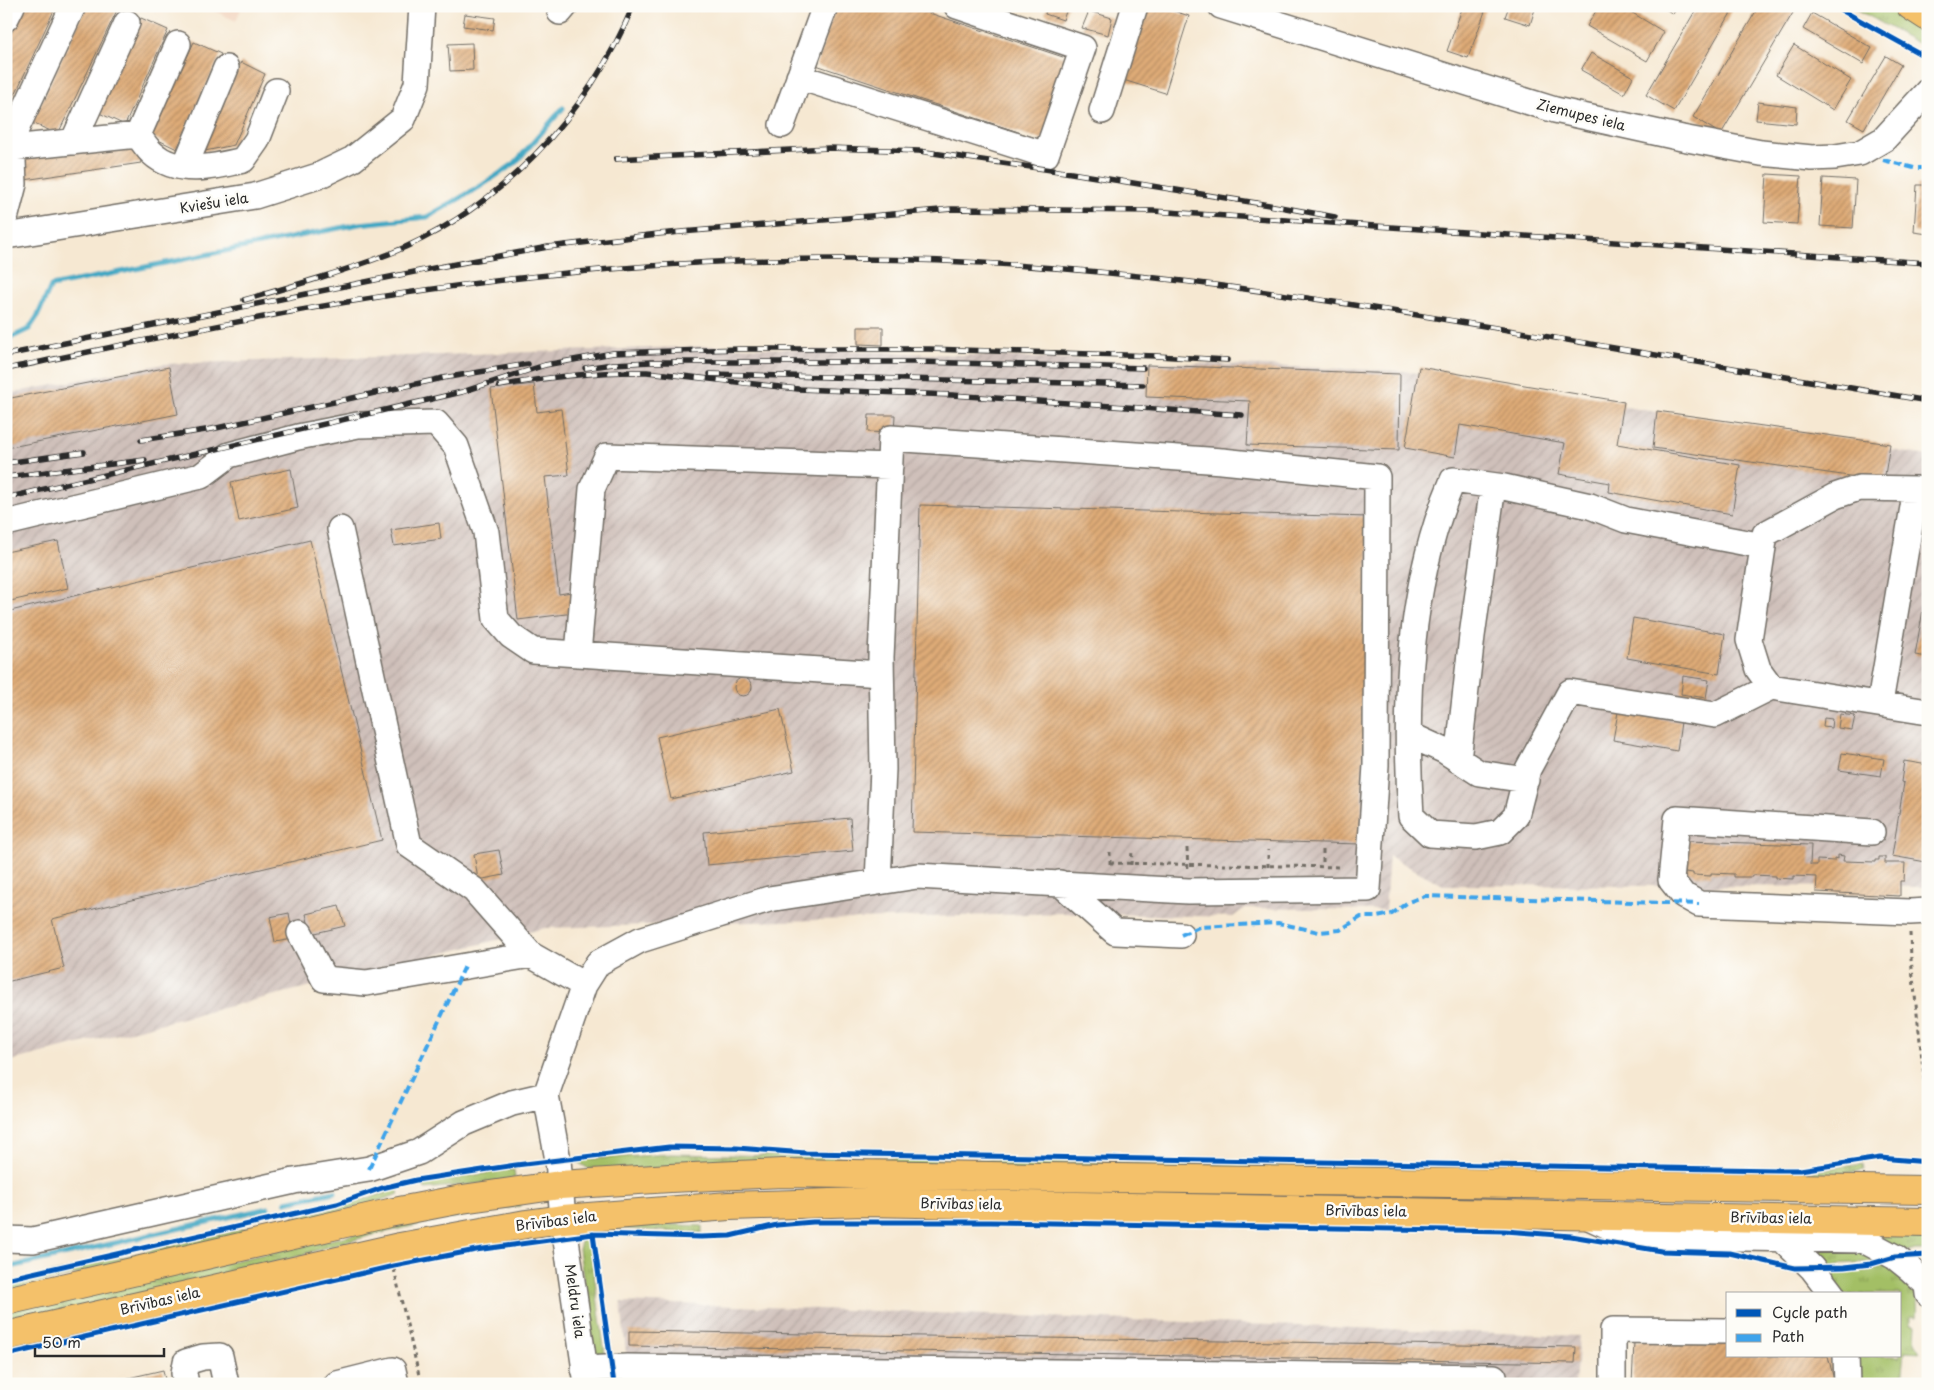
<svg xmlns="http://www.w3.org/2000/svg" width="1934" height="1390" viewBox="0 0 1934 1390" font-family="'Playpen Sans',sans-serif">
<style>
.built{fill:#f2d4be}
.industrial{fill:url(#industrial-furrows)}
.grass{fill:url(#grass-tufts);stroke:#677548}
.lines{fill:none;stroke-linecap:round;stroke-linejoin:round}
.stream{stroke:#43a7c3;stroke-width:5}
.building{fill:url(#building-hatch)}
.minor-casing{stroke:#726d65;stroke-width:28}
.major-casing{stroke:#726d65;stroke-width:30}
.highway-casing{stroke:#726d65;stroke-width:30}
.path{stroke:#726d65;stroke-width:3;stroke-dasharray:4 4;stroke-linecap:butt}
.minor{stroke:#fff;stroke-width:25}
.major{stroke:#f4c16b;stroke-width:28}
.highway{stroke:#f4c16b;stroke-width:28}
.rail-casing{stroke:#2b2b2b;stroke-width:5.5}
.rail{stroke:#fdfcf7;stroke-width:4;stroke-dasharray:11;stroke-linecap:butt}
.quiet{stroke:#3ea3eb;stroke-width:4;stroke-dasharray:8 4;stroke-linecap:butt}
.cycleway-casing{stroke:#fdfcf7;stroke-width:8}
.cycleway{stroke:#0057b8;stroke-width:5}
.labels{text-anchor:middle;stroke-width:5;stroke-linejoin:round;paint-order:stroke}
.street-label{font-size:14px;fill:#2b2b2b;stroke:#fdfcf7}
</style>
<defs>
<pattern id="industrial-furrows" width="10" height="10" patternUnits="userSpaceOnUse" patternTransform="scale(1.25)"><rect width="10" height="10" fill="#cfc0ba"/><path d="M-1 1l2-2M0 10L10 0M9 11l2-2" fill="none" stroke="#b2a5a0"/></pattern>
<pattern id="grass-tufts" width="24" height="20" patternUnits="userSpaceOnUse" patternTransform="scale(1.25)"><rect width="24" height="20" fill="#a3bf65"/><path d="M3 7l-1-3M5 7V3M7 7l1-3M15 17l-1-3M17 17v-4M19 17l1-3" fill="none" stroke="#859b53"/></pattern>
<pattern id="building-hatch" width="6" height="6" patternUnits="userSpaceOnUse" patternTransform="scale(1.25)"><rect width="6" height="6" fill="#deab77"/><path d="M-1 1l2-2M0 6l6-6M5 7l2-2" fill="none" stroke="#b48b62"/></pattern>
</defs>
<rect width="100%" height="100%" fill="#fdfcf7"/>
<filter id="ink" filterUnits="userSpaceOnUse"><feTurbulence type="fractalNoise" baseFrequency=".02" numOctaves="2"/><feDisplacementMap in="SourceGraphic" scale="10" xChannelSelector="R" yChannelSelector="G"/><feConvolveMatrix kernelMatrix="1 2 1 2 8 2 1 2 1" color-interpolation-filters="sRGB"/></filter>
<filter id="wash" filterUnits="userSpaceOnUse"><feTurbulence type="fractalNoise" baseFrequency=".0096" numOctaves="4" result="noise"/><feDisplacementMap in="SourceGraphic" scale="20" xChannelSelector="R" yChannelSelector="G"/><feGaussianBlur stdDeviation="1.12" result="paint"/><feColorMatrix in="noise" values="0 0 0 0 0 0 0 0 0 0 0 0 0 0 0 0 0 1.4 0 .05"/><feComposite in="paint" operator="in"/></filter>
<g filter="url(#wash)">
<rect width="100%" height="100%" fill="#f6e8d2"/>
<path class="built" d="M 204,6 L 242,6 L 236,21 Z"/>
<path class="industrial" d="M 711,346 L 1404,371 L 1928,456 L 1928,887 L 1443,885 L 1389,856 L 1385,910 L 1245,908 L 1233,917 L 1063,913 L 545,928 L 6,1062 L 6,394 L 164,364 Z
M 621,1302 L 1579,1336 L 1575,1384 L 629,1384 Z"/>
<path class="grass" d="M 1851,6 L 1894,6 L 1928,27 L 1928,49 Z
M 671,1154 L 1791,1174 L 1863,1164 L 1864,1170 L 1826,1177 L 591,1170 L 574,1160 Z
M 507,1170 L 514,1170 L 515,1178 L 485,1183 L 425,1189 L 424,1183 Z
M 397,1189 L 399,1194 L 362,1206 L 6,1291 L 6,1284 L 346,1205 Z
M 519,1199 L 520,1206 C 442,1220 366,1233 292,1258 L 6,1325 L 6,1310 Z
M 634,1223 L 702,1226 L 702,1233 L 625,1229 L 593,1231 L 594,1229 Z
M 1668,1227 L 1928,1231 L 1928,1251 L 1901,1251 Z
M 582,1239 L 589,1240 L 590,1244 L 606,1362 L 595,1358 L 579,1249 Z
M 1858,1246 L 1880,1258 L 1870,1262 L 1817,1265 L 1806,1248 Z
M 1888,1264 C 1911,1280 1919,1287 1917,1317 L 1911,1316 L 1911,1324 L 1916,1325 L 1915,1342 L 1921,1352 L 1905,1351 L 1902,1384 L 1854,1384 L 1855,1356 L 1900,1356 L 1900,1294 L 1840,1294 L 1823,1272 L 1868,1271 Z"/>
<g class="lines">
<path class="stream" d="M 6,340 L 29,329 L 37,317 L 51,286 L 359,224 L 427,217 L 481,186 L 515,163 L 563,108
M 286,1202 L 335,1192
M 6,1268 L 268,1208"/>
</g>
<g id="blocks">
<path class="building" d="M 24,6 L 56,6 L 6,114 L 6,44 Z
M 86,6 L 114,6 L 118,8 L 58,134 L 32,123 Z
M 836,6 L 908,6 L 1069,59 L 1042,140 L 816,65 Z
M 1047,6 L 1068,6 L 1063,20 L 1045,14 Z
M 1142,6 L 1159,6 L 1189,16 L 1165,93 L 1120,79 Z
M 1463,6 L 1487,6 L 1468,58 L 1447,51 Z
M 1509,6 L 1528,6 L 1535,9 L 1530,25 L 1505,17 Z
M 1599,6 L 1621,6 L 1664,32 L 1647,61 L 1587,26 Z
M 1661,6 L 1678,6 L 1673,14 Z
M 1698,6 L 1735,6 L 1674,111 L 1646,95 Z
M 1759,6 L 1797,6 L 1721,134 L 1693,117 Z
M 1089,11 L 1112,18 L 1108,35 L 1082,28 Z
M 1812,13 L 1872,48 L 1863,64 L 1803,29 Z
M 465,14 L 495,18 L 493,30 L 463,26 Z
M 141,18 L 168,30 L 125,125 L 97,112 Z
M 194,42 L 221,54 L 177,149 L 150,136 Z
M 472,43 L 473,70 L 450,71 L 448,44 Z
M 1794,45 L 1851,80 L 1833,110 L 1776,75 Z
M 1591,53 L 1633,77 L 1624,94 L 1581,70 Z
M 1886,56 L 1901,65 L 1864,129 L 1848,120 Z
M 241,62 L 265,74 L 234,145 L 200,152 Z
M 1758,102 L 1797,107 L 1796,124 L 1756,120 Z
M 138,141 L 141,163 L 24,180 L 20,158 Z
M 1767,174 L 1801,176 L 1797,224 L 1764,222 Z
M 1823,178 L 1856,180 L 1853,228 L 1820,226 Z
M 1917,185 L 1928,185 L 1928,234 L 1914,232 Z
M 858,327 L 883,327 L 883,345 L 858,344 Z
M 1147,365 L 1400,374 L 1399,450 L 1247,445 L 1250,401 L 1146,397 Z
M 169,367 L 178,414 L 6,448 L 6,399 Z
M 1419,367 L 1624,402 L 1617,444 L 1740,465 L 1732,514 L 1609,492 L 1610,483 L 1559,474 L 1565,443 L 1460,425 L 1455,457 L 1405,448 Z
M 534,384 L 537,412 L 561,409 L 569,475 L 545,477 L 559,594 L 571,592 L 574,613 L 518,620 L 491,389 Z
M 1657,411 L 1890,444 L 1884,481 L 1653,448 Z
M 869,415 L 895,415 L 894,433 L 868,432 Z
M 291,469 L 298,508 L 239,521 L 231,482 Z
M 920,505 L 1369,517 L 1361,844 L 912,832 Z
M 439,523 L 441,539 L 394,546 L 391,530 Z
M 310,540 L 382,840 L 52,919 L 64,968 L 6,982 L 6,612 Z
M 58,541 L 68,588 L 6,602 L 6,552 Z
M 1927,587 L 1928,587 L 1928,657 L 1915,655 Z
M 1633,618 L 1725,634 L 1719,674 L 1627,658 Z
M 1683,676 L 1709,680 L 1706,698 L 1681,694 Z
M734 687a9 9 0 1 1 18 0a9 9 0 1 1-18 0Z
M 780,709 L 794,771 L 671,799 L 657,737 Z
M 1618,712 L 1681,722 L 1677,751 L 1613,740 Z
M 1840,714 L 1855,716 L 1852,730 L 1838,728 Z
M 1824,718 L 1832,719 L 1831,728 L 1823,727 Z
M 1842,753 L 1884,759 L 1881,776 L 1839,770 Z
M 1904,761 L 1928,765 L 1928,852 L 1926,862 L 1892,856 L 1904,783 L 1901,782 Z
M 850,818 L 853,851 L 707,865 L 704,832 Z
M 1686,841 L 1811,845 L 1810,865 L 1817,865 L 1817,860 L 1834,861 L 1834,858 L 1838,859 L 1838,855 L 1844,856 L 1843,861 L 1876,862 L 1876,860 L 1879,860 L 1879,857 L 1885,857 L 1885,863 L 1905,863 L 1904,881 L 1900,881 L 1900,896 L 1816,892 L 1817,877 L 1793,876 L 1793,879 L 1775,878 L 1775,876 L 1752,875 L 1752,877 L 1734,877 L 1734,874 L 1711,873 L 1711,876 L 1693,875 L 1693,873 L 1685,872 Z
M 499,850 L 504,875 L 478,880 L 474,854 Z
M 339,906 L 345,926 L 311,934 L 306,914 Z
M 289,913 L 293,939 L 275,942 L 270,917 Z
M 629,1331 L 1576,1347 L 1575,1363 L 629,1346 Z
M 1654,1337 L 1654,1343 L 1680,1338 L 1681,1344 L 1706,1339 L 1706,1345 L 1728,1340 L 1728,1356 L 1828,1356 L 1835,1384 L 1632,1384 L 1634,1342 Z
M 163,1370 L 166,1384 L 107,1384 L 107,1383 Z
M 655,1372 L 926,1376 L 926,1384 L 655,1384 Z"/>
</g>
</g>
<g filter="url(#ink)">
<use href="#blocks" fill-opacity="0" stroke="#726d65" stroke-width="1"/>
<g class="lines">
<g class="minor-casing">
<path id="minor" d="M 1221,6 L 1555,110 L 1682,138 L 1761,153 L 1812,158 L 1835,157 L 1860,153 L 1884,139 L 1928,91
M 560,12 L 565,6
M 6,18 L 12,6
M 799,77 L 1046,155 L 1083,48 L 957,6
M 1102,111 L 1135,6
M 782,125 L 825,6
M 138,135 L 178,44
M 73,142 L 127,23
M 12,148 L 138,135 C 142,141 147,148 152,153 C 177,176 214,167 243,160 L 257,140 L 276,91
M 185,166 L 226,68
M 6,215 L 14,184 L 12,138 L 73,6
M 6,236 L 255,196 L 318,176 L 353,159 L 403,119 L 417,84 L 422,6
M 6,523 L 201,476 L 229,455 L 298,437 L 358,425 L 436,423 L 456,446 L 486,532 L 496,619 L 511,636 L 533,651 L 881,674
M 340,529 L 409,845 L 474,890 L 531,955 L 584,985
M 1763,546 L 1626,520 L 1590,506 L 1504,487 L 1453,480 C 1408,584 1404,705 1411,816 L 1430,834 L 1476,837 L 1500,832 L 1516,816 L 1528,769 L 1570,692 L 1715,715 L 1771,687
M 578,654 L 592,489 L 607,456 L 890,466
M 1880,703 L 1916,489 L 1859,488 L 1835,496 L 1765,534 L 1749,640 L 1758,669 L 1771,687 L 1928,712
M 1410,735 L 1445,751 L 1479,773 L 1526,780
M 1458,760 L 1472,636 L 1493,486
M 1872,832 L 1677,819 L 1671,880 L 1683,895 L 1699,904 L 1910,912 L 1928,911
M 1060,883 L 1115,932 L 1181,935
M 300,933 L 324,979 L 366,983 L 531,955
M 1591,1218 L 1613,1228 L 1651,1235 L 1686,1237 L 1863,1240 L 1895,1257 L 1910,1269 L 1927,1285 L 1928,1294
M 6,1239 L 33,1240 L 294,1181 L 369,1169 L 419,1152 L 464,1123 L 512,1103 L 546,1095
M 1782,1239 L 1812,1268 L 1832,1294
M 1846,1356 L 1847,1384
M 584,1369 L 627,1367 L 1494,1377
M 186,1384 L 184,1373 L 186,1362 L 203,1357 L 220,1356 L 226,1384
M 337,1384 L 393,1370 L 396,1384
M 587,1384 L 563,1219 L 558,1160 L 546,1095 L 584,985 L 598,963 L 640,940 L 769,899 L 917,876 L 1188,891 L 1368,889 L 1376,765 L 1377,477 L 1222,461 L 891,438 L 881,657 L 883,769 L 878,882
M 1613,1384 L 1613,1330 L 1728,1331"/>
</g>
<g class="major-casing">
<path id="major" d="M 1911,6 L 1928,17"/>
</g>
<g class="highway-casing">
<path id="highway" d="M 6,1301 L 389,1213 L 462,1199 L 560,1185 L 670,1178 L 782,1173 L 1928,1190
M 6,1336 L 400,1247 L 526,1224 L 563,1219 L 729,1206 L 864,1202 L 1928,1222"/>
</g>
<path class="path" d="M 1187,848 L 1188,872
M 1323,850 L 1323,866
M 1110,852 L 1110,864
M 1110,863 L 1342,867
M 1131,865 L 1132,851
M 1268,867 L 1268,850
M 1910,933 L 1911,959 L 1928,1114
M 394,1269 L 421,1384"/>
<use href="#minor" class="minor"/>
<use href="#major" class="major"/>
<use href="#highway" class="highway"/>
<g class="rail-casing">
<path id="rail" d="M 616,159 L 829,148 L 919,151 L 1065,172 L 1269,205 L 1335,217
M 244,300 C 293,286 342,272 389,254 C 499,210 588,115 633,6
M 6,355 L 439,267 L 548,247 L 658,234 L 952,209 L 1153,211 L 1928,263
M 585,368 L 613,364 L 651,362 L 916,362 L 1143,368
M 6,369 C 118,346 229,322 341,303 C 511,275 684,258 856,259 C 1078,260 1296,294 1514,331 C 1652,354 1790,378 1928,401
M 710,374 L 1143,385
M 499,386 C 547,377 598,371 647,372 L 798,389 L 952,395 L 1242,415
M 141,440 L 212,429 L 443,378 L 528,364
M 6,463 L 84,452
M 6,477 L 145,460
M 6,498 L 462,392 L 545,365 L 613,353 L 740,349 L 929,349 L 1157,356 L 1227,360"/>
</g>
<use href="#rail" class="rail"/>
<path class="quiet" d="M 1883,160 L 1914,168 L 1928,168
M 1181,935 L 1199,927 L 1278,923 L 1319,932 L 1340,930 L 1361,917 L 1377,917 L 1392,914 L 1408,902 L 1425,896 L 1699,904
M 369,1169 L 465,966"/>
<g class="cycleway-casing">
<path id="cycleway" d="M 1834,6 L 1928,58
M 593,1234 L 614,1384
M 6,1279 L 337,1204 L 382,1188 L 416,1180 L 516,1165 L 669,1147 L 737,1148 L 806,1153 L 1777,1170 L 1800,1170 L 1880,1158 L 1928,1162
M 6,1355 L 394,1266 L 476,1250 L 593,1234 L 701,1237 L 730,1236 L 777,1225 L 813,1222 L 990,1222 L 1505,1231 L 1571,1236 L 1661,1251 L 1729,1253 L 1795,1268 L 1844,1267 L 1871,1264 L 1895,1257 L 1928,1255"/>
</g>
<use href="#cycleway" class="cycleway"/>
</g>
</g>
<g class="labels">
<g class="street-label">
<text transform="translate(1581 115) rotate(14)" y="5">Ziemupes iela</text>
<text transform="translate(214 203) rotate(-9)" y="5">Kviešu iela</text>
<text transform="translate(961 1204) rotate(1)" y="5">Brīvības iela</text>
<text transform="translate(1366 1211) rotate(1)" y="5">Brīvības iela</text>
<text transform="translate(1771 1218) rotate(1)" y="5">Brīvības iela</text>
<text transform="translate(556 1221) rotate(-7)" y="5">Brīvības iela</text>
<text transform="translate(160 1301) rotate(-13)" y="5">Brīvības iela</text>
<text transform="translate(575 1301) rotate(82)" y="5">Meldru iela</text>
</g>
</g>
<rect width="1934" height="1390" fill="none" stroke="#fdfcf7" stroke-width="25"/>
<rect x="1726" y="1292" width="175" height="65" fill="#fdfcf7" stroke="#a9a8a5"/>
<rect x="1736" y="1309" width="25" height="8" fill="#0057b8" stroke="#a9a8a5"/>
<text x="1772" y="1318" font-size="15" fill="#2b2b2b">Cycle path</text>
<rect x="1736" y="1334" width="25" height="8" fill="#3ea3eb" stroke="#a9a8a5"/>
<text x="1772" y="1342" font-size="15" fill="#2b2b2b">Path</text>
<path d="M35 1348v8h129v-8" fill="none" stroke="#2b2b2b" stroke-width="2.5"/>
<text x="42" y="1348" font-size="15" fill="#2b2b2b" stroke="#fdfcf7" stroke-width="4" paint-order="stroke">50 m</text>
</svg>
